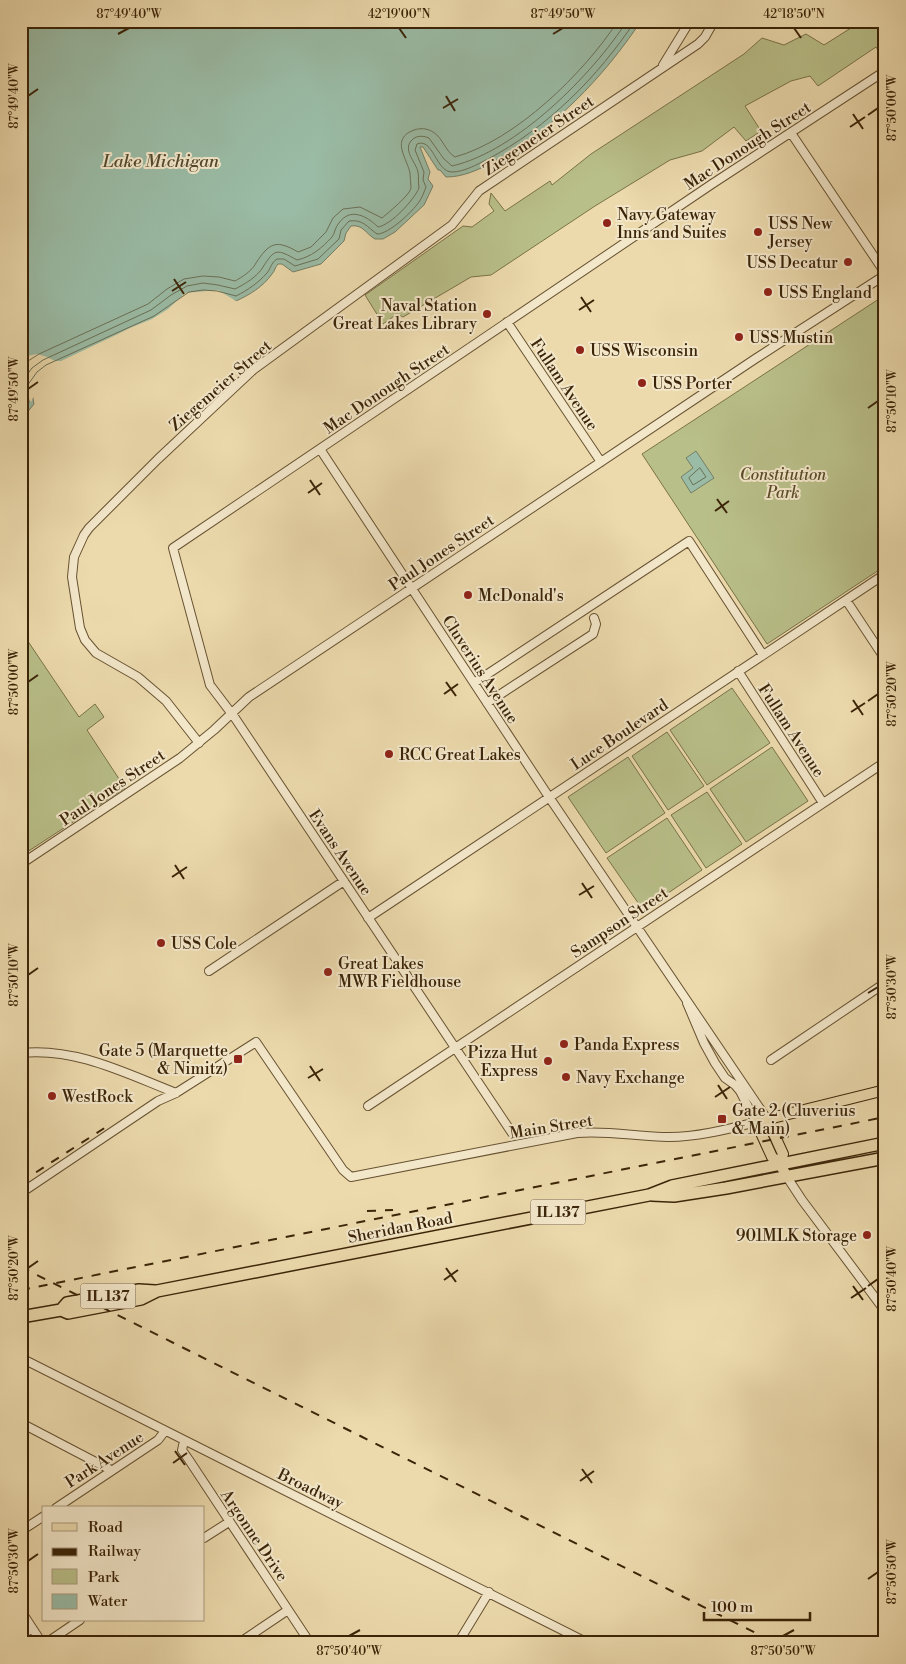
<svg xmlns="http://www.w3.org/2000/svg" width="906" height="1664" viewBox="0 0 906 1664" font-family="'Libre Bodoni',serif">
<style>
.green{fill:#b9bf89;stroke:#7a7248}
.water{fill:#9abba5;stroke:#747f66}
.pier{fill:#ecdaad}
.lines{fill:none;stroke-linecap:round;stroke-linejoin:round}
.shore{stroke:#6a7056;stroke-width:1}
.minor-casing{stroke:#675231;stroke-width:10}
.major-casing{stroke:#3b2408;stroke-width:12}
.highway-casing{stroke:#3b2408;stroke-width:14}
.minor{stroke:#f3e7ca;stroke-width:8}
.major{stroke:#ecdaad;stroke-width:10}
.highway{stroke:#ecdaad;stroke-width:11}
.rail{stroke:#3b2408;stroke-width:2;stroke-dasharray:9 9;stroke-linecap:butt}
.ticks{fill:none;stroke:#3b2408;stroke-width:2}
.poi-dot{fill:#8f2418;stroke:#f3e7ca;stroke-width:2}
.labels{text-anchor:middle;stroke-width:4;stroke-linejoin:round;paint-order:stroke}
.shield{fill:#f3e7ca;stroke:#725e42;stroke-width:1}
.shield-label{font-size:15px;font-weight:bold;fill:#3b2408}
.street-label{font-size:16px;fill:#3b2408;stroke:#f3e7ca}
.poi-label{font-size:16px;fill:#3b2408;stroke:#f3e7ca;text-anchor:start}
.park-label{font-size:16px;font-style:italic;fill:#5a4b28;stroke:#f3e7ca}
.water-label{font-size:18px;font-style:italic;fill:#534a2f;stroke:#f3e7ca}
.neatline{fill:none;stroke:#3b2408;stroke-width:2}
.ticks-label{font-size:12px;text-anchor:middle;fill:#3b2408}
</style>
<rect width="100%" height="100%" fill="#ecdaad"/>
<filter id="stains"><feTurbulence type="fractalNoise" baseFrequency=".004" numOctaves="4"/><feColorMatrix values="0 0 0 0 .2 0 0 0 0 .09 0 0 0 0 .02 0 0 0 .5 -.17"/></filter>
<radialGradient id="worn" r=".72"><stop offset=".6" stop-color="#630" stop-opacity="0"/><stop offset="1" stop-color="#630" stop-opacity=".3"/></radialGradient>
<path class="green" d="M 862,21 L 885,21 L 885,60 L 876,47 L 818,86 L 810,76 L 791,81 L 745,106 L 761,131 L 746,141 L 734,127 L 702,151 L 670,160 L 595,206 L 491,275 L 471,277 L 403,317 L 397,314 L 383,324 L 365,295 L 463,226 L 472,227 L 494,211 L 489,204 L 491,193 L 505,211 L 550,181 L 552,185 L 591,154 L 744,54 L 762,38 L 784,45 L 806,34 L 824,45 Z
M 885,295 L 885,566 L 767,644 L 642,454 Z
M 21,631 L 79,717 L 95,704 L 104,717 L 87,730 L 125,788 L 21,856 Z
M 732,688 L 770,743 L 707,785 L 670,730 Z
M 667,732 L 704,786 L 668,810 L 632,756 Z
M 772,747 L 808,801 L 746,842 L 710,789 Z
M 628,757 L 665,813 L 606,853 L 568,797 Z
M 707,792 L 742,844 L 706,868 L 671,815 Z
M 667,818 L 702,870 L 643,910 L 607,858 Z"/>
<path class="water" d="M 21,21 L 641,21 C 603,78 553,130 493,162 C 478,170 463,177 446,177 L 440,170 L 438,170 L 423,147 L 420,147 L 430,172 L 428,179 L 433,186 L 424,205 L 395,232 L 383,239 L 375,239 C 366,234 363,224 351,226 L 346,233 L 344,241 L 321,264 L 293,272 L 282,264 L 278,264 C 275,267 275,271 272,274 C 263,287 249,295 236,301 L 217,296 L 191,296 L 157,320 L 48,370 L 31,388 L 34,404 L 21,420 Z
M 696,451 L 714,478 L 691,493 L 681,477 L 693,468 L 686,458 Z"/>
<path class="pier" d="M 218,290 L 236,301 L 242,301 L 236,304 L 216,298 L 202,297 L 192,299 L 158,323 L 50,372 L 42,377 L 34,388 L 35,393 L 31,402 L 21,392 L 21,359 L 27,356 L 37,354 L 47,357 L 55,361 L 61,361 L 118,334 L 130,328 L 152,319 L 168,309 L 185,293 Z"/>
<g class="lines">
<path class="shore" d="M 21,370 L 28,361 L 39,354 L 148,304 L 167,289 L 184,279 L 203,276 L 219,277 L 235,281 C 242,277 252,271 256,263 C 269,243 276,239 298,252 L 311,247 L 326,232 L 333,218 L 343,209 L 360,207 L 382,218 C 388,213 410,195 411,188 C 411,186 410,175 410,173 C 407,158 390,139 414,130 C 420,128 427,128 433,132 C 443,138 445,151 455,157 C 516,140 584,73 618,21
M 21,383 L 32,368 L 43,360 L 151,310 L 171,295 L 187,286 L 203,283 L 218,285 L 235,289 C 245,284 257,277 263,267 C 275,248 277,249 297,260 C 311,257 322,248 332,237 C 335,233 335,227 339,223 C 350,207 367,216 378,227 C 391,225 414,200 419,188 C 418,182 419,178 418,172 C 416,162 401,149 413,139 C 418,135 424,136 429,138 L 444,159 L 452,166 C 517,151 592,75 627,21
M 21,412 L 29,402 L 27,386 L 37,372 L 46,365 L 154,316 L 189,292 L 203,290 L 217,291 L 236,296 C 248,290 258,283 267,273 C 271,268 271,263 277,259 L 284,259 L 295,266 L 318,259 L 339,239 L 341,230 L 349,221 C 363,219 367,227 377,234 C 389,234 412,212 419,202 C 422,198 424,192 426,187 L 423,180 L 424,172 L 415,150 L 417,144 C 433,137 436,172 452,172 C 464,172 478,164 488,159 C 547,128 598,77 635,21
M 700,468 L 706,477 L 693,485 L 689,478 Z"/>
<g class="minor-casing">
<path id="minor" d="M 663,65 L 690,21
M 791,133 L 885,273
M 507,322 L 601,462
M 320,449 L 549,797 L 767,1119
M 846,600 L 885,659
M 738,671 L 823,803
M 474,683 L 689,541 L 763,655
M 487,703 L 593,634 L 596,624 L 594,618
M 199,743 L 166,701 L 138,677 L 96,653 L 85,640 L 80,628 L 72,577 L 74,557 L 84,535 L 89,528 L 158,459 L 253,370 L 452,225 L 479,191 L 698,44 L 705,37 L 714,21
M 21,864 L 180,758 L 214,730 L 249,697 L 755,359 L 885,275
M 368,918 L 885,574
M 209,971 L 344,881
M 21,1053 C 76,1047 127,1074 176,1093
M 771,1060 L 885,983
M 368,1106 L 885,762
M 512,1133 L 235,718 L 210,685 L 173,548 L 712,184 L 885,71
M 787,1177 L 802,1200 L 885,1311
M 21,1193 L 158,1101 L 176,1093 L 256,1042 L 343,1170 L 351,1177 L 577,1133 C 608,1130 638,1137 669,1137 C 698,1137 728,1129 756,1122 L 740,1091 L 735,1085 L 725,1078 L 715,1063 L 704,1043 L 687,1003
M 21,1358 L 588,1643
M 21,1423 L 111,1470
M 184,1441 L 182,1450 L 189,1460 L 310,1643
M 56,1508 L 158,1440 L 165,1431
M 21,1531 L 44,1516
M 204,1538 L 229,1522
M 21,1611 L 42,1643
M 21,1636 L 32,1628
M 46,1643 L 80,1620
M 239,1643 L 288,1610
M 458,1643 L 489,1592"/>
</g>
<g class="major-casing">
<path id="major" d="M 767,1119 L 783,1154 L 780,1164
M 787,1177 L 780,1164 L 772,1157 L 756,1122 L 885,1090"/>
</g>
<g class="highway-casing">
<path id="highway" d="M 652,1195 L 674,1196 L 726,1188 L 885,1158
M 61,1310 L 68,1313 L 141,1299 L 157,1291 L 649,1195 L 672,1186 L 885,1143
M 21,1317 L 61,1310 L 67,1303 L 139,1290 L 155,1291"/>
</g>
<use href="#minor" class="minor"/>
<use href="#major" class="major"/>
<use href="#highway" class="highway"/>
<path class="rail" d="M 21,1182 L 106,1127
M 367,1211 L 393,1210
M 21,1267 L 776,1643
M 21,1290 L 885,1117"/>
</g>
<path class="ticks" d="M 399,28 L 406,38M 794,28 L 801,38M 118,34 L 129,28M 553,34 L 563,28M 28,96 L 38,89M 446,96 L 455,111M 443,108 L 458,99M 853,114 L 863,129M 868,115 L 878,108M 850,127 L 865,117M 174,279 L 184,294M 172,291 L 186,282M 581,297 L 591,312M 579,310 L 594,300M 28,389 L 38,382M 868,408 L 878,401M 310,480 L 320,495M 308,493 L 322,483M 717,499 L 727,513M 715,511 L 729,501M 28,682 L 38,675M 446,682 L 456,696M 444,694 L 458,684M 853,700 L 863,715M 868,701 L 878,694M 851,712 L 865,703M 175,865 L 184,879M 172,877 L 187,867M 582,883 L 592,898M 579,895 L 594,886M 28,975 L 38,968M 868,993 L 878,987M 310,1066 L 320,1081M 308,1078 L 323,1069M 718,1085 L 727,1099M 715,1097 L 730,1087M 28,1268 L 38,1261M 446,1268 L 456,1282M 444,1280 L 458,1270M 853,1286 L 863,1300M 868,1286 L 878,1279M 851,1298 L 866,1288M 175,1451 L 185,1465M 173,1463 L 187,1453M 582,1469 L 592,1483M 580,1481 L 594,1471M 28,1561 L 38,1554M 868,1579 L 878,1572M 349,1636 L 360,1630M 783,1636 L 794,1630"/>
<g class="poi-dot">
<circle cx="607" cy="223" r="5"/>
<circle cx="758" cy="232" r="5"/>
<circle cx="848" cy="262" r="5"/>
<circle cx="768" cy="292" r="5"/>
<circle cx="487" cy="314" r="5"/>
<circle cx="739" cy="337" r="5"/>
<circle cx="580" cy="350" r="5"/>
<circle cx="642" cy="383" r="5"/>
<circle cx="468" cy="595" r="5"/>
<circle cx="389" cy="754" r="5"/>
<circle cx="161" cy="943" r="5"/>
<circle cx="328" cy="972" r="5"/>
<circle cx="564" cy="1044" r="5"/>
<rect x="233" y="1054" width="10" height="10" rx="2.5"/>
<circle cx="548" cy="1061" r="5"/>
<circle cx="566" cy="1077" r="5"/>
<circle cx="52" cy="1096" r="5"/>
<rect x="717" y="1114" width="10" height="10" rx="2.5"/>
<circle cx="867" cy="1235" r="5"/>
</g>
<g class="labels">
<g class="shield">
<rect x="530.5" y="1199.5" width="55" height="25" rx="4"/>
<rect x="80.5" y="1283.5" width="55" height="25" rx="4"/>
</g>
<g class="shield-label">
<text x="558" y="1217">IL 137</text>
<text x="108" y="1301">IL 137</text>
</g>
<g class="street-label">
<text transform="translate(538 135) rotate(-34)" y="6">Ziegemeier Street</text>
<text transform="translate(747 145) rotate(-33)" y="6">Mac Donough Street</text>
<text transform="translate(565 384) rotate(56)" y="6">Fullam Avenue</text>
<text transform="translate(220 385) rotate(-41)" y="6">Ziegemeier Street</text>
<text transform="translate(386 388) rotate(-34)" y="6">Mac Donough Street</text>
<text transform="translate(441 552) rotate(-34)" y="6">Paul Jones Street</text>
<text transform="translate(481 669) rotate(57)" y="6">Cluverius Avenue</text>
<text transform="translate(792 730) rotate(57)" y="6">Fullam Avenue</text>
<text transform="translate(619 734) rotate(-34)" y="6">Luce Boulevard</text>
<text transform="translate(112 787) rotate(-34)" y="6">Paul Jones Street</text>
<text transform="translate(341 852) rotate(56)" y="6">Evans Avenue</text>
<text transform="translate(619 922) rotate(-34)" y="6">Sampson Street</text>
<text transform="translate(551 1126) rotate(-9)" y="6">Main Street</text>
<text transform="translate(400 1227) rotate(-11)" y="6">Sheridan Road</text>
<text transform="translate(104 1459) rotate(-33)" y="6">Park Avenue</text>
<text transform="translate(311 1488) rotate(26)" y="6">Broadway</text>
<text transform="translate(255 1535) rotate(56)" y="6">Argonne Drive</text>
</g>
<g class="poi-label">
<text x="617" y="220">Navy Gateway<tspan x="617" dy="18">Inns and Suites</tspan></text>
<text x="768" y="229">USS New<tspan x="768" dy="18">Jersey</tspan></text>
<text x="838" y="268" text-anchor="end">USS Decatur</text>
<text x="778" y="298">USS England</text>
<text x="477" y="311" text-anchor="end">Naval Station<tspan x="477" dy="18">Great Lakes Library</tspan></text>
<text x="749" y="343">USS Mustin</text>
<text x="590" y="356">USS Wisconsin</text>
<text x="652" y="389">USS Porter</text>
<text x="478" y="601">McDonald's</text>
<text x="399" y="760">RCC Great Lakes</text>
<text x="171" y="949">USS Cole</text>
<text x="338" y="969">Great Lakes<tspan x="338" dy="18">MWR Fieldhouse</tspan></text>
<text x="574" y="1050">Panda Express</text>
<text x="228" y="1056" text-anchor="end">Gate 5 (Marquette<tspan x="228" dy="18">&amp; Nimitz)</tspan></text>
<text x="538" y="1058" text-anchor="end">Pizza Hut<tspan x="538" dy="18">Express</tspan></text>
<text x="576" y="1083">Navy Exchange</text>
<text x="62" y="1102">WestRock</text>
<text x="732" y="1116">Gate 2 (Cluverius<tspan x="732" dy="18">&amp; Main)</tspan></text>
<text x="857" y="1241" text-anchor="end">901MLK Storage</text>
</g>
<g class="park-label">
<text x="783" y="480">Constitution<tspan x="783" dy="18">Park</tspan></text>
</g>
<g class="water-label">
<text x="161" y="167">Lake Michigan</text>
</g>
</g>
<rect width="906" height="1664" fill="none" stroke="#ecdaad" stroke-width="55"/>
<rect x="42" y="1506" width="162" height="115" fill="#f3e7ca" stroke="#a9997c"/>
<rect x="52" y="1523" width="25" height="8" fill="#ecdaad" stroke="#a9997c"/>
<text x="88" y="1532" font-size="15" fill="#3b2408">Road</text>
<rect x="52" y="1548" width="25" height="8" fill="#3b2408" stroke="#a9997c"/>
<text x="88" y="1556" font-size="15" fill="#3b2408">Railway</text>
<rect x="52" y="1569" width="25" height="15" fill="#b9bf89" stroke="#a9997c"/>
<text x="88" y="1582" font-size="15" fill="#3b2408">Park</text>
<rect x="52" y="1594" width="25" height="15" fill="#9abba5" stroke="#a9997c"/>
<text x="88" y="1606" font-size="15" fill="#3b2408">Water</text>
<path d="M704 1612v8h106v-8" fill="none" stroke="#3b2408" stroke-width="2.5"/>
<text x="711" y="1612" font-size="15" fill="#3b2408" stroke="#f3e7ca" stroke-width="4" paint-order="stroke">100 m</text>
<rect x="28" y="28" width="850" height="1608" class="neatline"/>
<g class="ticks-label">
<text x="129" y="18">87°49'40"W</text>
<text x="399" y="18">42°19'00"N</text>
<text x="563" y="18">87°49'50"W</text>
<text x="794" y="18">42°18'50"N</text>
<text transform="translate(14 96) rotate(-90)" y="4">87°49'40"W</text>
<text transform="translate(892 108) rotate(-90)" y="4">87°50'00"W</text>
<text transform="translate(14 389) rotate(-90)" y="4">87°49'50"W</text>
<text transform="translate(892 401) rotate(-90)" y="4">87°50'10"W</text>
<text transform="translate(14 682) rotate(-90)" y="4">87°50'00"W</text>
<text transform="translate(892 694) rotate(-90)" y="4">87°50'20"W</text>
<text transform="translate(14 975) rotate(-90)" y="4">87°50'10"W</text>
<text transform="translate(892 987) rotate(-90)" y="4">87°50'30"W</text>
<text transform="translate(14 1268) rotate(-90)" y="4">87°50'20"W</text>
<text transform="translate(892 1279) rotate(-90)" y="4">87°50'40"W</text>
<text transform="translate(14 1561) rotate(-90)" y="4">87°50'30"W</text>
<text transform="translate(892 1572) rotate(-90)" y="4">87°50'50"W</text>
<text x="349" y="1655">87°50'40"W</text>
<text x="783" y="1655">87°50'50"W</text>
</g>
<rect width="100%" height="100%" filter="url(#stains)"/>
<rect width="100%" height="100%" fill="url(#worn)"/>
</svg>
